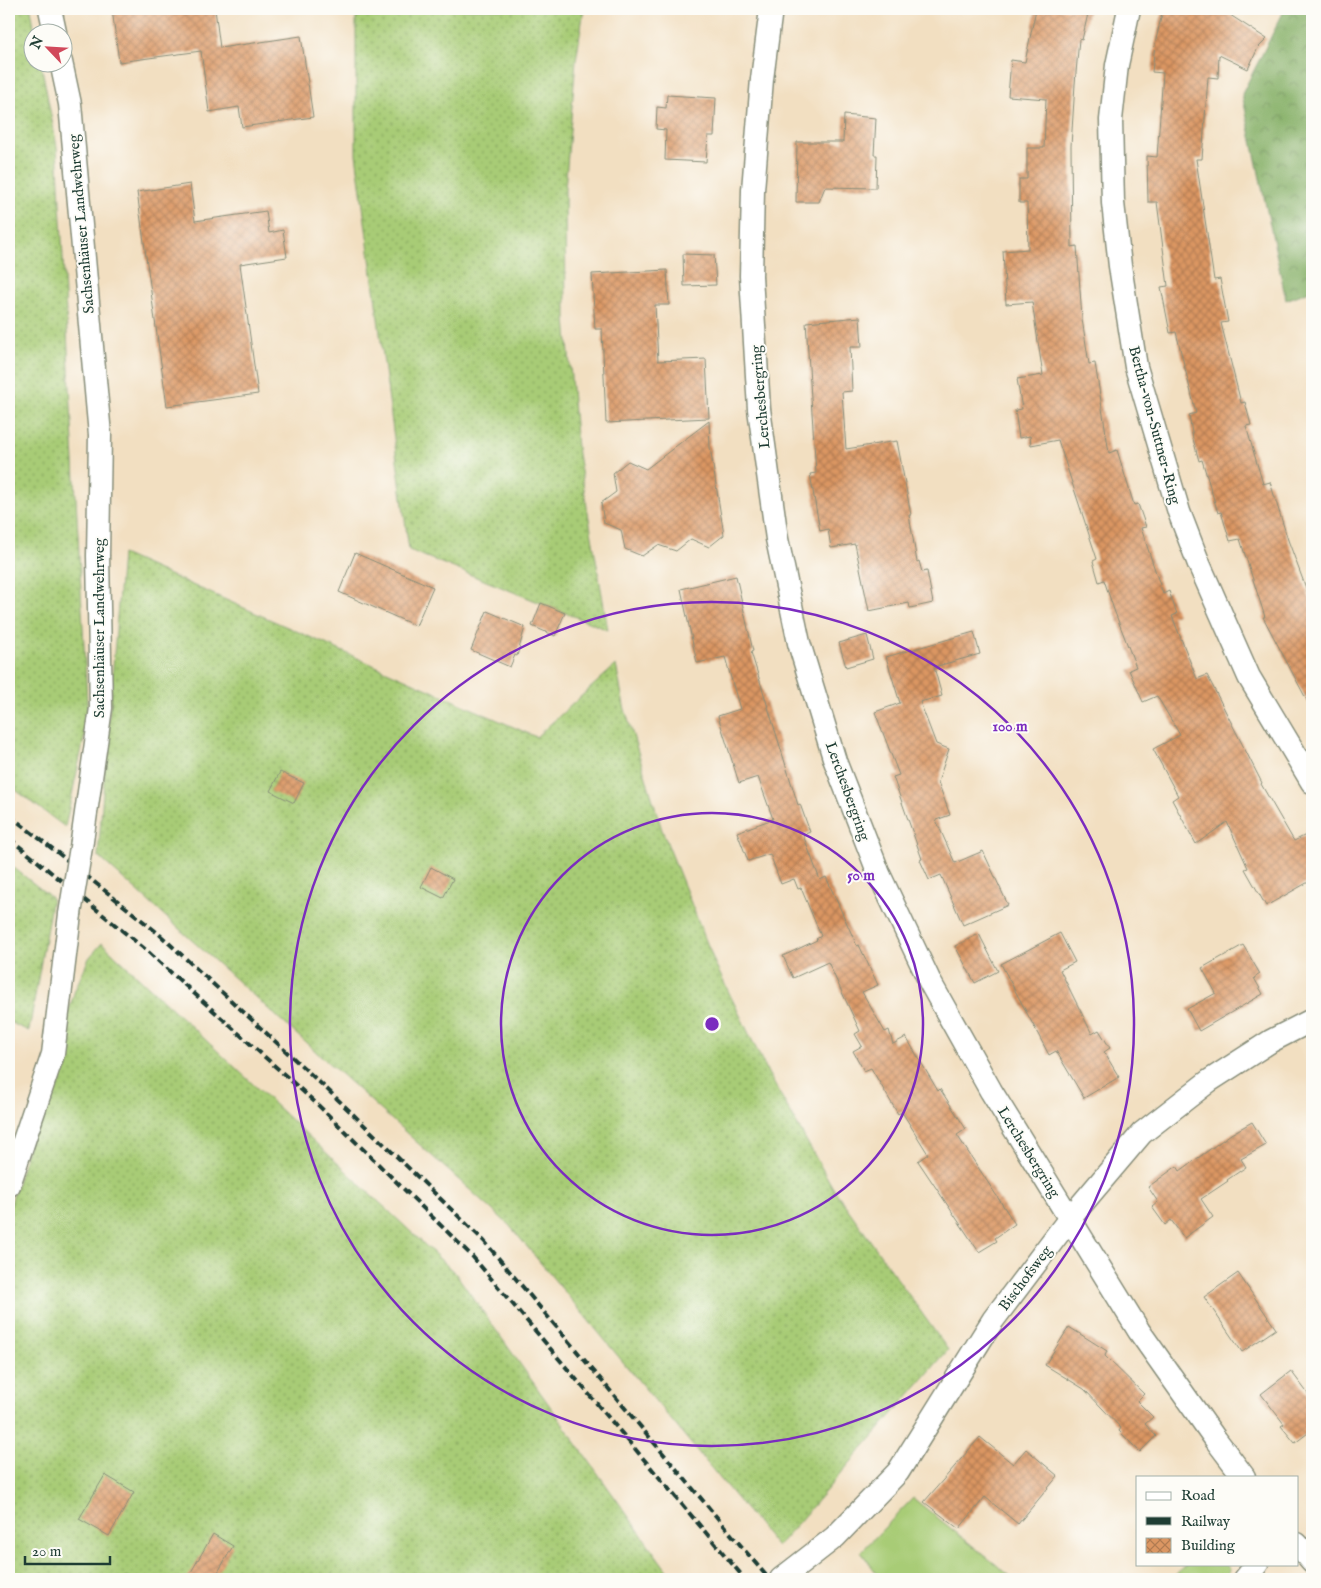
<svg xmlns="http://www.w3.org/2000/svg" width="1321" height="1588" viewBox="0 0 1321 1588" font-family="'IM FELL English',serif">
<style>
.grass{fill:#a8cc76;stroke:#648455}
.forest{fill:url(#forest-crowns);stroke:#52764e}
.garden{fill:url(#garden-dots);stroke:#648455}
.building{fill:url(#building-cross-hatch)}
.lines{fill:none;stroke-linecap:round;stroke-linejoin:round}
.minor-casing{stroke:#888e7a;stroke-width:25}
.minor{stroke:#fff;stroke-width:22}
.rail{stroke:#1f3d34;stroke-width:4;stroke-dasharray:8 4;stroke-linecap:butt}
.minor-bridge-casing{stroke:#888e7a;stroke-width:25;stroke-linecap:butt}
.minor-bridge{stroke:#fff;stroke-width:22}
.ring{fill:none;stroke:#7b2cbf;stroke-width:2.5}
.labels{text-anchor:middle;stroke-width:4;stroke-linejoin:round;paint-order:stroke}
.street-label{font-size:15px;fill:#1f3d34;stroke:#fdfcf7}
.centre{fill:#7b2cbf;stroke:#fdfcf7;stroke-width:2.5}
.ring-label{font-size:15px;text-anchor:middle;font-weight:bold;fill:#7b2cbf;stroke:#fdfcf7;stroke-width:4;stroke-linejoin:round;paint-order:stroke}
</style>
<defs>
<pattern id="forest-crowns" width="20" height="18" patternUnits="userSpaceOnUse" patternTransform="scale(1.25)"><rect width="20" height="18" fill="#86b067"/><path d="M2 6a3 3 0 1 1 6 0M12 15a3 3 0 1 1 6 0" fill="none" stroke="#6d9056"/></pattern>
<pattern id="garden-dots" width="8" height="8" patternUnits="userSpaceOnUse" patternTransform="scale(1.25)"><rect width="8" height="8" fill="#a8cc76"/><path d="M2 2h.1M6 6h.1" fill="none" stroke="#88a762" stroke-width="1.8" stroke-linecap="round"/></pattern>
<pattern id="building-cross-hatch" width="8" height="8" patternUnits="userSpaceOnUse" patternTransform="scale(1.25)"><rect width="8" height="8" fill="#db9662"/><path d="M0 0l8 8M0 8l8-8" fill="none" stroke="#b17c52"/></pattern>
</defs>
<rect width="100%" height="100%" fill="#fdfcf7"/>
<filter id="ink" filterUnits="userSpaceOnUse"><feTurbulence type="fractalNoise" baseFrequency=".02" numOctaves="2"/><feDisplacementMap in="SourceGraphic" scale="10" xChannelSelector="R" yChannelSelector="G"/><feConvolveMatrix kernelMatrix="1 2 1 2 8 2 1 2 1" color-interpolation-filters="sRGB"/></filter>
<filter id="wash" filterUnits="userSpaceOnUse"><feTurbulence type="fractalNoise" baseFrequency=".0096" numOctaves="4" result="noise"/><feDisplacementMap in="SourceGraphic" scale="20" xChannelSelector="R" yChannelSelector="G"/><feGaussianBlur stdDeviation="1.12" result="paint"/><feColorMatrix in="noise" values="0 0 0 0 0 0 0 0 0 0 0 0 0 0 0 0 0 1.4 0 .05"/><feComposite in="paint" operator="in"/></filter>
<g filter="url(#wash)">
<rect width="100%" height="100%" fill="#f2dfc1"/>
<path class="grass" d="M 913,1498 L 1014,1579 L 881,1579 L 861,1552 Z
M 1187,1564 L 1225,1564 L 1230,1569 L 1226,1579 L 1171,1579 Z"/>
<path class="forest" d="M 1285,9 L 1312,9 L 1312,290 L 1286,300 L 1242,94 Z"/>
<path class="garden" d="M 9,9 L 31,9 L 35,32 L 32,32 L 32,62 L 41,63 L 57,147 L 88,720 L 65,827 L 9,785 Z
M 356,9 L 584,9 L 576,60 L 565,189 L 566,319 L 577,448 L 608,630 L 409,550 L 356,154 Z
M 122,554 L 536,737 L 616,665 L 624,706 L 662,830 L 716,966 L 768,1073 L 833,1188 L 948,1350 L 777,1547 L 509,1225 L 98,856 Z
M 9,864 L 52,898 L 29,1031 L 9,1022 Z
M 102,943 L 456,1274 L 673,1579 L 9,1579 L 9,1210 L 75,990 L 89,958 Z"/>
<g id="blocks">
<path class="building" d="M 112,9 L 215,9 L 220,48 L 301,36 L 313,117 L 242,127 L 239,107 L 209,112 L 201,51 L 119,62 Z
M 1036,9 L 1089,9 L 1082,40 L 1079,39 L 1075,84 L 1071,146 L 1072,247 L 1077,246 L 1082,319 L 1089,364 L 1095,363 L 1109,453 L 1117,450 L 1134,505 L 1138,504 L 1146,527 L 1141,528 L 1163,594 L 1169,591 L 1177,614 L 1172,616 L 1197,679 L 1207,675 L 1262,783 L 1261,784 L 1294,841 L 1306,835 L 1312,846 L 1312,880 L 1266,906 L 1245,869 L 1248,868 L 1227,822 L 1196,844 L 1172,800 L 1178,796 L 1153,749 L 1180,735 L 1157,696 L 1143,702 L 1129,670 L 1136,667 L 1114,610 L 1104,580 L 1099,582 L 1093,561 L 1097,559 L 1058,440 L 1031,445 L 1030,436 L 1019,438 L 1015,410 L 1022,409 L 1017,379 L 1043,375 L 1032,302 L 1006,304 L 1003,251 L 1028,249 L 1027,203 L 1019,203 L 1019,179 L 1027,179 L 1027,148 L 1044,148 L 1046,99 L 1008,96 L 1011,60 L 1025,62 Z
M 1163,9 L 1221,9 L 1267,39 L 1258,48 L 1248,69 L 1219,55 L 1218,78 L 1208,77 L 1202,159 L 1196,159 L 1214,280 L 1220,279 L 1228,322 L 1221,323 L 1241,403 L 1245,402 L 1251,425 L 1246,426 L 1263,484 L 1270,482 L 1288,540 L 1312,604 L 1312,710 L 1263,617 L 1265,617 L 1240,539 L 1230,541 L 1221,512 L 1218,513 L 1202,460 L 1199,461 L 1193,439 L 1189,415 L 1196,413 L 1176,332 L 1170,333 L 1161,287 L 1168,286 L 1157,202 L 1148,202 L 1147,156 L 1157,157 L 1163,73 L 1152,72 L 1155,44 Z
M 667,95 L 716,98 L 714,136 L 708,136 L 706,162 L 665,160 L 666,130 L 656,129 L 657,107 L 666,108 Z
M 844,115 L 876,118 L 874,155 L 877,155 L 876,188 L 825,187 L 819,202 L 796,202 L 797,142 L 843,142 Z
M 190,184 L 195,221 L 266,211 L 269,233 L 283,230 L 287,257 L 240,264 L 258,394 L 167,406 L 137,192 Z
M 683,254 L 714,255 L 716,285 L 684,286 Z
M 667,270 L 669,305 L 655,305 L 658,361 L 706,359 L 709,418 L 606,423 L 602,329 L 595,329 L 592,274 Z
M 860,317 L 862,347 L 850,347 L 852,391 L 842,392 L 846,449 L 897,441 L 911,515 L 909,515 L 917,562 L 919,561 L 922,572 L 927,571 L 933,603 L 910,608 L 909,603 L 869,611 L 855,544 L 831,548 L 828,529 L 820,531 L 810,474 L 816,473 L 806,322 Z
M 709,421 L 710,447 L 724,535 L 709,547 L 691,539 L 676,551 L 658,545 L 642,556 L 625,549 L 621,530 L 604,523 L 601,503 L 616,492 L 613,473 L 628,461 L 646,469 Z
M 355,553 L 433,587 L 416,626 L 339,592 Z
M 736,576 L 753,651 L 751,652 L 798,805 L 800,804 L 810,832 L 803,835 L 820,880 L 826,877 L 857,946 L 859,945 L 878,985 L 862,992 L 885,1032 L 889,1030 L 893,1044 L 906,1037 L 938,1091 L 940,1089 L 966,1129 L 957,1135 L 1015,1224 L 995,1238 L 997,1241 L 979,1252 L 918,1161 L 928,1154 L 902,1112 L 898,1114 L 871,1068 L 864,1071 L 853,1051 L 862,1046 L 855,1034 L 860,1031 L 828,962 L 793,978 L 783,956 L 817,940 L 816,939 L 821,936 L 801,888 L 798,889 L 794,879 L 781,884 L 770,854 L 748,861 L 737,832 L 773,819 L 758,777 L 739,783 L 718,716 L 740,709 L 725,657 L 697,663 L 681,589 Z
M 541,603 L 565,613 L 555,636 L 532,626 Z
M 487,611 L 525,627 L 517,656 L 515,655 L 510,667 L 471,650 Z
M 974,632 L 980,654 L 934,667 L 942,696 L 920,702 L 936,744 L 949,749 L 938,782 L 950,815 L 936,820 L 955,863 L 983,851 L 1008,905 L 963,925 L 941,875 L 929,880 L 920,860 L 922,859 L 893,777 L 899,775 L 875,712 L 900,703 L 886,657 Z
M 867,635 L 873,659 L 846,667 L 839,643 Z
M 280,772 L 304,783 L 294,803 L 270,791 Z
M 431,867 L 453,879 L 443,898 L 421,887 Z
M 1060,933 L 1075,962 L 1060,970 L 1092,1034 L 1099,1030 L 1110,1048 L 1104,1052 L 1119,1077 L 1084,1098 L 1056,1051 L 1049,1055 L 1001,964 Z
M 979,934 L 998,971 L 975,983 L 955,946 Z
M 1243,945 L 1260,974 L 1254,978 L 1263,994 L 1199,1031 L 1187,1009 L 1216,993 L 1202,968 Z
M 1252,1122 L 1266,1145 L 1241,1159 L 1246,1167 L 1227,1180 L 1228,1181 L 1201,1199 L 1213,1217 L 1184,1238 L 1171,1220 L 1165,1225 L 1152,1207 L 1158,1202 L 1148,1187 L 1177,1166 L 1180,1171 L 1231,1134 Z
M 1238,1273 L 1276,1329 L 1242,1352 L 1204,1297 Z
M 1069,1327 L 1107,1351 L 1105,1356 L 1144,1394 L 1137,1401 L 1153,1417 L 1145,1424 L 1156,1436 L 1140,1452 L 1119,1431 L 1121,1428 L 1084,1389 L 1045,1365 Z
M 1291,1371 L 1312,1399 L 1312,1430 L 1295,1443 L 1281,1426 L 1284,1424 L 1261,1394 Z
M 980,1437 L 1013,1464 L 1026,1449 L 1058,1476 L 1018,1524 L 985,1497 L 959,1529 L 924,1502 Z
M 105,1475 L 134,1492 L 109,1536 L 79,1519 Z
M 213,1534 L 233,1546 L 214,1579 L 187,1579 Z"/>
</g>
</g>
<g filter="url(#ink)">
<use href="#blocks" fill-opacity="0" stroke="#888e7a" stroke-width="1"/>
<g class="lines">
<g class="minor-casing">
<path id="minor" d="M 50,9 L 55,32
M 771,9 L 762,79 L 753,190 L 751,276 L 759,409 L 777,539 L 799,643 L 835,761 L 879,874 L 931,984 L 991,1091 L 1139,1331 L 1216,1440 L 1244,1477
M 1129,9 L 1117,65 L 1111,120 L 1113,203 L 1120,266 L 1136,367 L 1179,512 L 1199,564 L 1249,677 L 1312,782
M 61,62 L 70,104 L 100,435 L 98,556 L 101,708 L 82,841
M 9,1185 L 53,1054 L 70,914
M 1297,1544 L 1312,1561
M 781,1579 L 835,1537 L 898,1472 L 993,1320 L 1070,1218 L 1142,1133 L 1209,1081 L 1271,1041 L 1312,1020
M 1245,1579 L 1257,1564"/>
</g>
<use href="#minor" class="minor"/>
<path class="rail" d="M 9,815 L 58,853 L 159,934 L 330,1092 L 484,1241 L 769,1579
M 9,838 L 146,950 L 317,1104 L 472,1256 L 745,1579"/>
<g class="minor-bridge-casing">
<path id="minor-bridge" d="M 70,914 L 82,841"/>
</g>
<use href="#minor-bridge" class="minor-bridge"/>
</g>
</g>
<g class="ring">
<circle cx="712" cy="1024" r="211"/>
<circle cx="712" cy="1024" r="422"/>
</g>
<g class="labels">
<g class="street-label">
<text transform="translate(81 224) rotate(-95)" y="5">Sachsenhäuser Landwehrweg</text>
<text transform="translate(760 397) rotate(-95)" y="5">Lerchesbergring</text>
<text transform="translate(1155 425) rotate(75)" y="5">Bertha-von-Suttner-Ring</text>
<text transform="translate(99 628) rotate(-90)" y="5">Sachsenhäuser Landwehrweg</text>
<text transform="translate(848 791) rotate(70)" y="5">Lerchesbergring</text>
<text transform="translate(1029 1152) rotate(58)" y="5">Lerchesbergring</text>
<text transform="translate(1025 1278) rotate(-53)" y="5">Bischofsweg</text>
</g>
</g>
<circle cx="712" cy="1024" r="8" class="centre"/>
<g class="ring-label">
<text x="1010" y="731">100 m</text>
<text x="861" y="880">50 m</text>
</g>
<rect width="1321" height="1588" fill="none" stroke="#fdfcf7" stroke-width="30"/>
<rect x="1136" y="1476" width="162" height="90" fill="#fdfcf7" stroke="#a4b0a9"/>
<rect x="1146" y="1492" width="25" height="8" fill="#ffffff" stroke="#a4b0a9"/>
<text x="1181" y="1500" font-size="15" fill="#1f3d34">Road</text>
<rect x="1146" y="1517" width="25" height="8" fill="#1f3d34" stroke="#a4b0a9"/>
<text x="1181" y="1526" font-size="15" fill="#1f3d34">Railway</text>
<rect x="1146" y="1538" width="25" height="15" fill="url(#building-cross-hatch)" stroke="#a4b0a9"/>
<text x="1181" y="1550" font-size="15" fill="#1f3d34">Building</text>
<g transform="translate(48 48) rotate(295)"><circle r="24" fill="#fdfcf7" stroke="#a4b0a9"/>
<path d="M0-4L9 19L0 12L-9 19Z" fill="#d1495b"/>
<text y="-8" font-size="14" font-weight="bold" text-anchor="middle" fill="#1f3d34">N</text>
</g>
<path d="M25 1556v8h85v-8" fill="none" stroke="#1f3d34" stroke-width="2.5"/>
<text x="32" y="1556" font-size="15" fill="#1f3d34" stroke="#fdfcf7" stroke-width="4" paint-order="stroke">20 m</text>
</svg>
